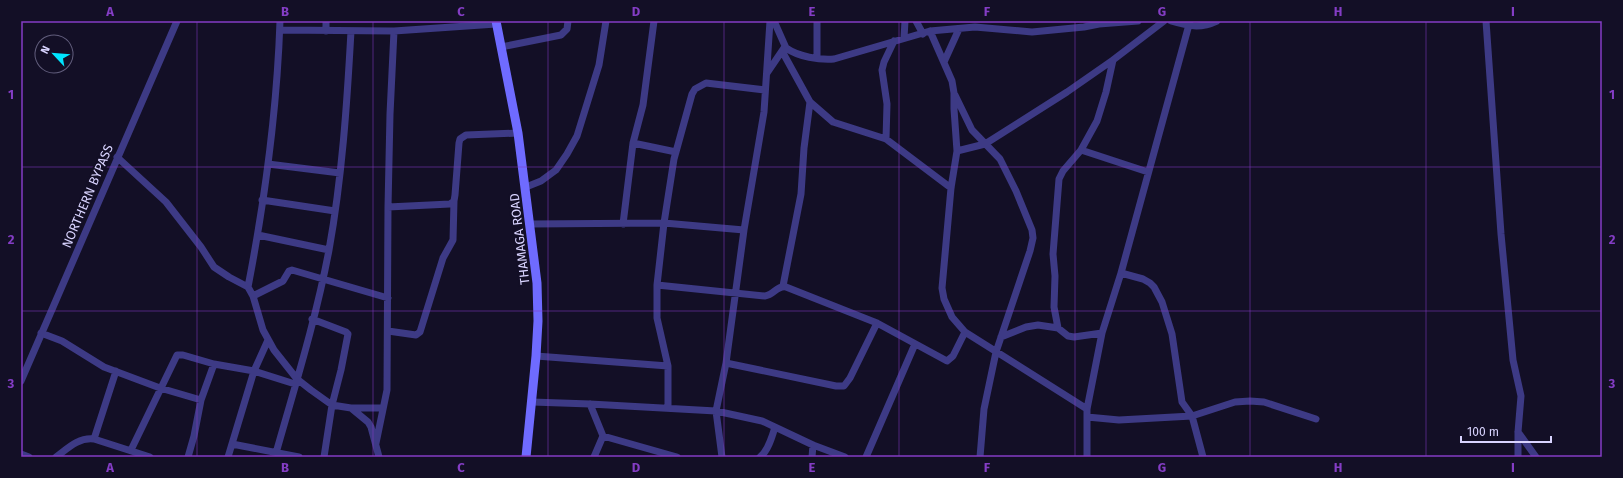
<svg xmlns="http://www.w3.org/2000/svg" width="1623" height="478" viewBox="0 0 1623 478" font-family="'Fira Sans',sans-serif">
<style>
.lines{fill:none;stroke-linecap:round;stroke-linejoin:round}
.minor{stroke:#3d3a85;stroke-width:7}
.secondary{stroke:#6f6bff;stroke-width:9}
.grid{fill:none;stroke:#843dc5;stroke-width:1;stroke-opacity:0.55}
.labels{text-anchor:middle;stroke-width:4;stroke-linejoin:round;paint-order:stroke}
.street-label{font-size:13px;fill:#d9d4ff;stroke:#130f26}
.neatline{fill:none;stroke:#843dc5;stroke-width:1.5}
.grid-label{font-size:13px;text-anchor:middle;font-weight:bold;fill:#843dc5}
</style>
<rect width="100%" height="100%" fill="#130f26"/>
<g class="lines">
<path class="minor" d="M 326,21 L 326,31
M 774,21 L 786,48 C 799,57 819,60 834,59 L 930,31 L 975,27 L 1032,32 L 1084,27 L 1099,24 L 1138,21
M 916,21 L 923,34
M 1171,21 C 1188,26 1200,29 1217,21
M 1486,21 L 1501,234 L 1513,360 L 1521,396 L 1518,432 L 1518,457
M 280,30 L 394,31 L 496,24
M 930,31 L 952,81 L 954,93 L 954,109 L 957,151 L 951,188 L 942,288 L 944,299 L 952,317 L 965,332 L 1087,409
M 904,38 L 905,21
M 501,47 L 561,35 L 567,29 L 568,21
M 782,51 L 810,102 L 833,122 L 886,139 L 951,188
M 817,58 L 817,21
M 944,62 L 959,29
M 767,73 L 784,48
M 955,95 L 972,130 L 1000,159 L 1016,191 L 1032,230 L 1033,238 L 1030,251 L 996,352 L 984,409 L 980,457
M 886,139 L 887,104 L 882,70 L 884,62 L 894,41
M 633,143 L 676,152
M 1081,150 L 1148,172
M 957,151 L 985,144 L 1067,92 L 1113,60 L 1164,21
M 117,157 L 166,202 L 201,247 L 214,267 L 229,277 L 248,287 L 253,296 L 263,330 L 274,350 L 297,379 L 311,390 L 332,405 L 351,408 L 368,422 L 371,427 L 379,457
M 268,164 L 340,173
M 526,187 L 541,181 L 556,170 L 567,154 L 577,136 L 599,65 L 606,21
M 262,200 L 335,211
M 388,207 L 390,114 L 394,31
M 531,224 L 664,223 L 744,230
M 623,224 L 633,143 L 643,105 L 654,21
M 258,235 L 329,250
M 1121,273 L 1143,279 L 1150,283 L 1154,287 L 1162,302 L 1172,334 L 1182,402 L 1192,416 L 1203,457
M 657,285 L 765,296 C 774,295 777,285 786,287 L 877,323 L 947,361 L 953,356 L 965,332
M 783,286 L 801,194 L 804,148 L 810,102
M 248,287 C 265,199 277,110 280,21
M 253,296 L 283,281 L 289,271 L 292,270 L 388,298
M 312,319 L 346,332 L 348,334 L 341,370 L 332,405 L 324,457
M 1058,328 L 1054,307 L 1055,276 L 1053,254 L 1059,179 L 1063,171 L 1081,150 L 1097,121 L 1106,92 L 1113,60
M 388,331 L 416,335 L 420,332 L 443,258 L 453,240 L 454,201
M 41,333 L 62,341 L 104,367 L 160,388 L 201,400
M 1001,337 L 1026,327 L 1038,325 L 1058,328 L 1068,336 L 1074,337 L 1102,333
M 536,356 L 668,366
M 726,363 L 836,386 L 844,386 L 850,378 L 877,323
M 21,381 L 177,21
M 532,402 L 590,404 L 716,411 L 762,421 L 813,445 L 845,457
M 590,404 L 603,436 L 677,457
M 351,408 L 383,408
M 668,408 L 668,366 L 657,318 L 657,285 L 664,223 L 674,159 L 692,94 L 695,89 L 706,83 L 765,90
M 1087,417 L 1119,420 L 1192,416 L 1235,402 L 1250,401 L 1264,402 L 1316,419
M 1518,432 L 1536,457
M 94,439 L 116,371
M 376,443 L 387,390 L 388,207 L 450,204 L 454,201 L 455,195 L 459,143 L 460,139 L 466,135 L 518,133
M 232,444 L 299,457
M 131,450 L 177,355 L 183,355 L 214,364 L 254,371 L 295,384
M 276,453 C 295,386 316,319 329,250 C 342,178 347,104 351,31
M 21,454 L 29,457
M 56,457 C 68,448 79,437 94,439 L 150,457
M 188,457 L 194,436 L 201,400 L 214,364
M 228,457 L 254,371 L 268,340
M 594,457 L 603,436
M 722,457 L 716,411 L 726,363 L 744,230 L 764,112 L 770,21
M 760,457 C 768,451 772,437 775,427
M 812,457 L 813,445
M 866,457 L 915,344
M 1087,457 L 1087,409 L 1102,333 L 1121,273 L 1190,21"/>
<path class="secondary" d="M 496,21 L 518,133 L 537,283 L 538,321 L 536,356 L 526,457"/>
</g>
<path class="grid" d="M 197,21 L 197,457M 373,21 L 373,457M 548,21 L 548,457M 724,21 L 724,457M 899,21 L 899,457M 1075,21 L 1075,457M 1250,21 L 1250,457M 1426,21 L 1426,457M 21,167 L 1602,167M 21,311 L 1602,311"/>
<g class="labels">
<g class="street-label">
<text transform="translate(87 196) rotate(-67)" y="5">NORTHERN BYPASS</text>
<text transform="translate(519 239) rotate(-97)" y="5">THAMAGA ROAD</text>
</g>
</g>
<rect width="1623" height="478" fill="none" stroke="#130f26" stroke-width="44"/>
<g transform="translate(54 54) rotate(296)"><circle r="19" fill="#130f26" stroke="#625e7d"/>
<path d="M0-3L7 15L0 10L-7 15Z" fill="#00e5ff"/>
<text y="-6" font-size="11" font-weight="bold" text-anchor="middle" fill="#d9d4ff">N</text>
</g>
<path d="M1461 436v6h90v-6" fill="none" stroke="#d9d4ff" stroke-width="2"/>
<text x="1467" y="436" font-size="12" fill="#d9d4ff" stroke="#130f26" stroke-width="3" paint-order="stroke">100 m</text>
<rect x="22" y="22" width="1579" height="434" class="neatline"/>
<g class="grid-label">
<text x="110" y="16">A</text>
<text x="285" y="16">B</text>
<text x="461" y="16">C</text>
<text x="636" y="16">D</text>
<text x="812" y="16">E</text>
<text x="987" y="16">F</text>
<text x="1162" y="16">G</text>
<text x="1338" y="16">H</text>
<text x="1513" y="16">I</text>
<text x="11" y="99">1</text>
<text x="1612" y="99">1</text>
<text x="11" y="244">2</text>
<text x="1612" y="244">2</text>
<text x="11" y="388">3</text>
<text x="1612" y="388">3</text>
<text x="110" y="472">A</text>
<text x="285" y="472">B</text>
<text x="461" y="472">C</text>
<text x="636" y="472">D</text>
<text x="812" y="472">E</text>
<text x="987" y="472">F</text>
<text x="1162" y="472">G</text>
<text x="1338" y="472">H</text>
<text x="1513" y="472">I</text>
</g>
</svg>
